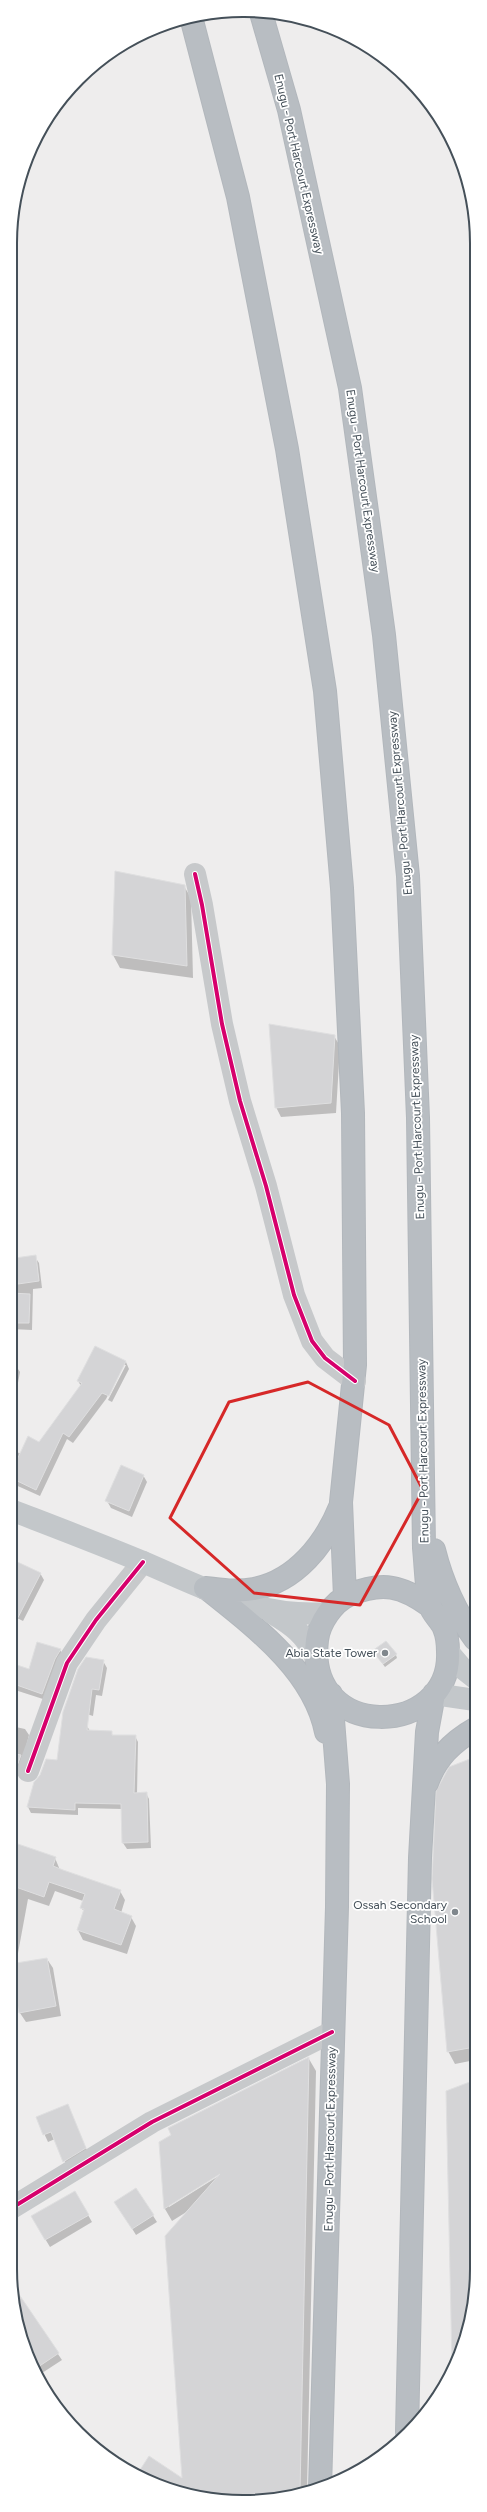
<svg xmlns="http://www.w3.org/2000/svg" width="487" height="2512" viewBox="0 0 487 2512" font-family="Figtree,sans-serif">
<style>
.shadow{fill:#0003;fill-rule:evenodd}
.building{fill:#d4d4d6;stroke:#dfdfe0}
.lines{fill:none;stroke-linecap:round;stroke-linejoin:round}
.highway-casing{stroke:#b2b7bc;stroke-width:24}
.street{stroke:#c7c9cb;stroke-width:22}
.primary{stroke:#c3c7ca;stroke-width:22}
.highway{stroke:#b8bdc2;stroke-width:22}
.cycleway-casing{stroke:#fff;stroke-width:6}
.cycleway{stroke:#d6006c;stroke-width:4}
.marked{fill:none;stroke:#d62828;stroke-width:3;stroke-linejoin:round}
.poi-dot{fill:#80878d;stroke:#fff;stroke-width:1.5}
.labels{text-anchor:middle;stroke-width:3.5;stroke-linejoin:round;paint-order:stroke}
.street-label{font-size:12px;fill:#455059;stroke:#fff}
.poi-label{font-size:12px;fill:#455059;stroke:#fff;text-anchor:end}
.rim{fill:none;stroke:#455059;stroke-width:2}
</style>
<rect width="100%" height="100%" fill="#eeeded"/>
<path class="shadow" d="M 116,872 L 184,886 L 191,898 L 193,978 L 120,968 L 113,955 Z
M 334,1036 L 340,1046 L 336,1113 L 281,1117 L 276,1107 Z
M 35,1257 L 39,1263 L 42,1288 L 33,1289 L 32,1330 L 11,1329 L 11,1259 Z
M 95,1347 L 126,1362 L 129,1369 L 112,1402 L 108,1400 L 126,1365 L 124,1365 L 106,1399 L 73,1443 L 67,1439 L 40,1496 L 11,1483 L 11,1449 L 21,1454 L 40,1443 L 81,1386 L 78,1381 Z
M 11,1365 L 16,1366 L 20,1372 L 17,1388 L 11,1387 Z
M 143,1475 L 147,1482 L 132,1517 L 111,1508 L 107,1501 Z
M 11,1559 L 40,1573 L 44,1580 L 23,1621 L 11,1615 Z
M 37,1643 L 60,1650 L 64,1657 L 46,1700 L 15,1690 L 11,1683 L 30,1670 Z
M 376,1655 L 396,1655 L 397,1658 L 385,1667 Z
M 103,1661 L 107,1668 L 102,1696 L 96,1695 L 93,1716 L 71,1709 Z
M 11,1726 L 25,1729 L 29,1735 L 19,1775 L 10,1774 Z
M 87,1726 L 90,1731 L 111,1732 L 113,1736 L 135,1736 L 138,1742 L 137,1794 L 146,1793 L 149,1799 L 151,1848 L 127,1849 L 123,1843 L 122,1809 L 78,1808 L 78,1815 L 31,1813 L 28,1807 L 35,1782 L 58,1762 Z
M 475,1758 L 475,2060 L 455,2064 L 448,2051 L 450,1768 Z
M 10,1857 L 55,1858 L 60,1870 L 120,1891 L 125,1900 L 121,1913 L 131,1917 L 136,1926 L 127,1954 L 83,1940 L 78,1930 L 84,1912 L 81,1907 L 83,1901 L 55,1891 L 49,1906 L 28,1899 L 16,1964 L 47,1959 L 53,1968 L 61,2016 L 26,2022 L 20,2013 L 18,2003 L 12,2004 L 10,2002 Z
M 309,2059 L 316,2071 L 307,2491 L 228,2502 L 188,2211 L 172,2221 L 165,2209 L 160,2143 ZM 224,2171 L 225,2172 L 169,2207 L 169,2205 Z
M 475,2081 L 475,2299 L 453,2372 L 447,2092 Z
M 68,2106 L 89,2155 L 68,2168 L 55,2139 L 48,2142 L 37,2118 Z
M 10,2111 L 14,2122 L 10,2123 Z
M 136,2189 L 157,2222 L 136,2235 L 120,2209 Z
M 75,2192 L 92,2222 L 50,2247 L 32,2217 Z
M 14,2289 L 62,2360 L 39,2375 L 28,2358 Z"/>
<path class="building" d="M 115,871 L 185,885 L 187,966 L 112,955 Z
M 269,1024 L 335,1035 L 331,1103 L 275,1108 Z
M 36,1255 L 39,1281 L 18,1284 L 15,1258 Z
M 11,1293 L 30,1294 L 29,1323 L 11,1323 Z
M 95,1346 L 126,1361 L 109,1396 L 102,1393 L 69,1437 L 63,1433 L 36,1490 L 11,1478 L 11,1473 L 28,1436 L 39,1442 L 82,1383 L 77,1381 Z
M 121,1465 L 144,1475 L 129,1511 L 105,1501 Z
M 11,1559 L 41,1573 L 11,1631 Z
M 386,1641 L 397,1654 L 383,1664 L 372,1651 Z
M 37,1642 L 61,1649 L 55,1659 L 42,1694 L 11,1683 L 14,1664 L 29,1669 Z
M 86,1657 L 104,1660 L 99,1690 L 92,1689 L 87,1730 L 112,1731 L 112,1735 L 136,1735 L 134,1793 L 147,1792 L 148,1842 L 122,1843 L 121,1804 L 75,1803 L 75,1810 L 27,1807 L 34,1782 L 40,1775 L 46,1759 L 57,1760 L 63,1712 L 78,1669 Z
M 10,1753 L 21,1755 L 16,1769 L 10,1768 Z
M 475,1757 L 475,2047 L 447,2052 L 432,1879 L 436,1791 L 449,1767 Z
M 15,1843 L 56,1857 L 53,1866 L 63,1870 L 121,1890 L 114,1909 L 132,1916 L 121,1945 L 77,1930 L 84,1909 L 80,1908 L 85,1894 L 49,1882 L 44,1897 L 10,1885 L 10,1854 Z
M 47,1958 L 56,2006 L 19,2013 L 15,1993 L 10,1994 L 10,1964 Z
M 309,2057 L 300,2492 L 228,2502 L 154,2484 L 138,2473 L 149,2456 L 182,2478 L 165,2236 L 220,2174 L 164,2209 L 159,2142 L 171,2135 L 168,2128 Z
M 475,2080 L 475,2299 L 455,2365 L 452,2365 L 446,2091 Z
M 68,2104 L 86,2148 L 63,2162 L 51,2132 L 43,2135 L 36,2117 Z
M 136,2188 L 154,2215 L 132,2229 L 114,2202 Z
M 75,2191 L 89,2215 L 45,2240 L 31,2216 Z
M 14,2287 L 59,2353 L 35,2369 L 28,2358 Z"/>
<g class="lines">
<g class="highway-casing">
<path id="highway" d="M 261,13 L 289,110 L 350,388 L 384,635 L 408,876 L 418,1118 L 424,1548 C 426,1567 426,1587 430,1605 C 432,1614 441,1620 444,1628 C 447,1635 448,1645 448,1652 C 452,1738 305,1743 317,1640 C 319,1623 333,1602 349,1595 C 383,1581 402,1586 430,1606
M 191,17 L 238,197 L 287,449 L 325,691 L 342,888 L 353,1113 L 355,1365 L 341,1502 L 345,1597
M 434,1550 C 442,1582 456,1613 475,1639
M 205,1588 C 221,1590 237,1592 254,1589 C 296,1581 325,1544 340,1507
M 210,1591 C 255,1627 314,1671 326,1732
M 427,1783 C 436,1758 452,1742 475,1729
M 407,2432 L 420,1858 L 427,1732 L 434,1694
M 320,2488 L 337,1907 L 338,1784 L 331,1694"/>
</g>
<path class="street" d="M 195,874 L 202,905 L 222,1024 L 240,1101 L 266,1186 L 294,1295 L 312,1341 L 325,1358 L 355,1381
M 28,1771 L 67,1663 L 96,1620 L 143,1562
M 10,2209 L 152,2122 L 332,2032"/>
<path class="primary" d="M 11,1510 C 55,1527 100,1544 143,1562 C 206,1589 258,1618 328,1613
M 272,1613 C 292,1625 306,1635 315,1656
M 449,1653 L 461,1667 L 475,1678
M 434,1694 L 475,1700"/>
<use href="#highway" class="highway"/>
<g class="cycleway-casing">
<path id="cycleway" d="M 195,874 L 202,905 L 222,1024 L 240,1101 L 266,1186 L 294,1295 L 312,1341 L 325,1358 L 355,1381
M 28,1771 L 67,1663 L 96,1620 L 143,1562
M 10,2209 L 152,2122 L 332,2032"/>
</g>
<use href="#cycleway" class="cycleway"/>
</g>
<path class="marked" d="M 308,1382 L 389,1425 L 423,1490 L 360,1605 L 254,1593 L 170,1518 L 229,1402 Z"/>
<g class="poi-dot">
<circle cx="385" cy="1653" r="4"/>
<circle cx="455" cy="1912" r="4"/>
</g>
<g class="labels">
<g class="street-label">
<text transform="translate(299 164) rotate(77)" y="4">Enugu - Port Harcourt Expressway</text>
<text transform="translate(363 481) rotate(82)" y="4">Enugu - Port Harcourt Expressway</text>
<text transform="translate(400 803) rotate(-95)" y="4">Enugu - Port Harcourt Expressway</text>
<text transform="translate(417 1127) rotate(-92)" y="4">Enugu - Port Harcourt Expressway</text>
<text transform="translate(423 1451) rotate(-91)" y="4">Enugu - Port Harcourt Expressway</text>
<text transform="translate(330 2139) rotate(-89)" y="4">Enugu - Port Harcourt Expressway</text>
</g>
<g class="poi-label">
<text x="377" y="1657">Abia State Tower</text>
<text x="447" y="1909">Ossah Secondary<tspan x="447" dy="14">School</tspan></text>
</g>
</g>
<path d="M0 0H487V2512H0ZM243 17H244A226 226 0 0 1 470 243V2269A226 226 0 0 1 244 2495H243A226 226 0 0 1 17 2269V243A226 226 0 0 1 243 17Z" fill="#fff" fill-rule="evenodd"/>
<path class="rim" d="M243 17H244A226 226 0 0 1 470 243V2269A226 226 0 0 1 244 2495H243A226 226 0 0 1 17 2269V243A226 226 0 0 1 243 17Z"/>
</svg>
